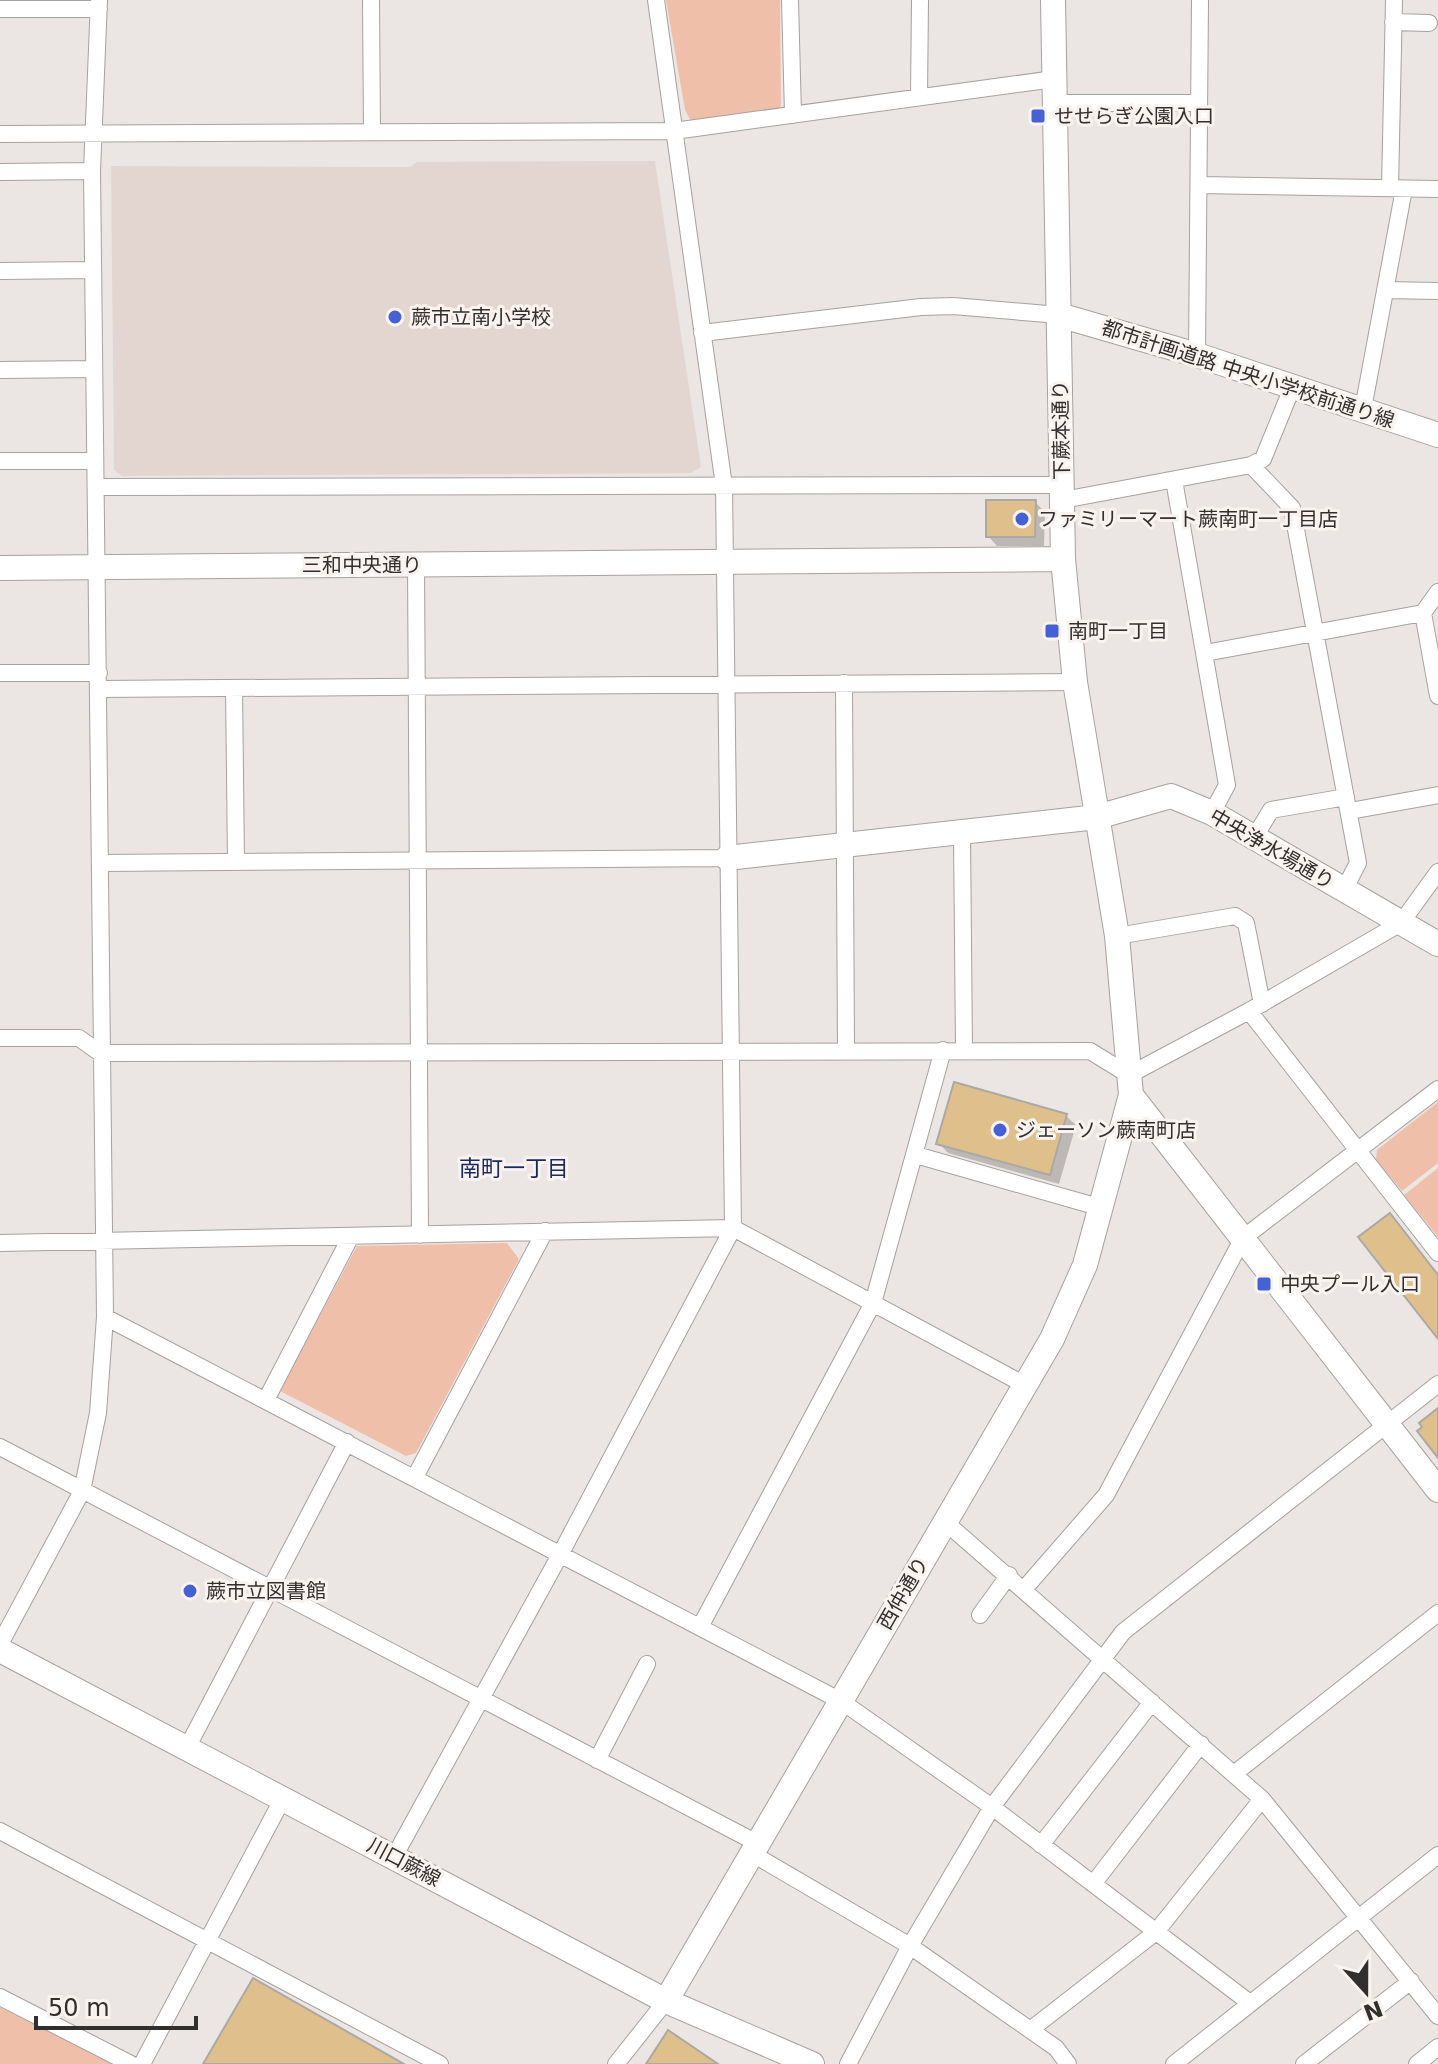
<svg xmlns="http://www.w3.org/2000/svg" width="1438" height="2064" viewBox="0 0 1438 2064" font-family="'DejaVu Sans','Noto Sans JP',sans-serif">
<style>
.built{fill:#e3d6d0}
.green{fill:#efbfaa}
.shadow{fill:#0003}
.building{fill:#dfbf8b;stroke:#aba9a4;stroke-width:2}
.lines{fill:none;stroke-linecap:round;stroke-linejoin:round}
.street-casing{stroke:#a7a19f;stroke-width:18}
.secondary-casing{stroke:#a7a19f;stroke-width:26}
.street{stroke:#fff;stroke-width:16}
.secondary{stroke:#fff;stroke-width:24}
.poi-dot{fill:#4661d4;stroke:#f9f3f0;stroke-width:3}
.labels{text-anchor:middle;stroke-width:6;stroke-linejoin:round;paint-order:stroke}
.poi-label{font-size:20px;fill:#322f2f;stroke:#f9f3f0;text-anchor:start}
.street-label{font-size:20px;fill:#322f2f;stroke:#f9f3f0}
.neighbourhood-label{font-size:22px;fill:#1c2a62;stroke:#f9f3f0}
</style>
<rect width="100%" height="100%" fill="#ebe6e3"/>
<path class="built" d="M 655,161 L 701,467 L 691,473 L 122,476 L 114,470 L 111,166 L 410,167 L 417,162 Z"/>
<path class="green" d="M 666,0 L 780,0 L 781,105 L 778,111 L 691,121 L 685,110 Z
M 1438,1102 L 1438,1163 L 1402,1191 L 1376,1160 L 1377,1150 Z
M 1438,1168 L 1438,1237 L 1404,1195 Z
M 507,1243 L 519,1259 L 416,1453 L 406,1456 L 280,1391 L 357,1246 Z
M 0,2007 L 115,2064 L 0,2064 Z"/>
<path class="shadow" d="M 1035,502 L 1045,512 L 1044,546 L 997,546 L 988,536 Z
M 1066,1116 L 1076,1125 L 1059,1184 L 948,1153 L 939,1143 Z
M 1389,1216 L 1438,1273 L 1438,1336 Z"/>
<path class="building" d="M 986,500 L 1036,500 L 1035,537 L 986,537 Z
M 954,1082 L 1067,1114 L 1050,1175 L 936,1144 Z
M 1390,1213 L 1438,1275 L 1438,1339 L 1358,1237 Z
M 1438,1408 L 1438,1458 L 1417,1431 L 1422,1427 L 1419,1423 Z
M 253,1978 L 404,2064 L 203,2064 Z
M 668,2030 L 718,2064 L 646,2064 Z"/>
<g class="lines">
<g class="street-casing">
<path id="street" d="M 371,0 L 372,132
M 790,0 L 793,115
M 0,9 L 99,9
M 1393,22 L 1429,23
M 919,97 L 920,0
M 1054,103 L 1199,103
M 0,134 L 674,131 L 1054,79
M 0,172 L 92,171
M 1200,185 L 1438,189
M 1390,188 L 1394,0
M 0,271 L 93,270
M 1385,290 L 1438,291
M 702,333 L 921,307 L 953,306 L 1059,315
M 1197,355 L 1200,0
M 0,370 L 94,369
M 1363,409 L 1404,189
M 0,461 L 95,461
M 1251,465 L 1292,508 L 1358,863 L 1344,890
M 1174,480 L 1227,785 L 1212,813
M 97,487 L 1063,485
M 1063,500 L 1251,465 L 1263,459 L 1292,388
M 416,565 L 420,1235
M 1438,592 L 1423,613 L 1438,696
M 1205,653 L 1423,613
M 0,673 L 99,673
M 844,683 L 846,1051
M 234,688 L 236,862
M 99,689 L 1075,682
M 1350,811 L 1438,795
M 962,834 L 964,1049
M 1254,838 L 1271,810 L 1346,797
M 100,863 L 727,858
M 1117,936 L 1235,916 L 1246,923 L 1262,1004
M 1249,1011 L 1438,1253
M 0,1038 L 79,1038 L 100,1053 L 1090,1051 L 1129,1075 L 1249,1011 L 1401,923 L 1438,872
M 916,1155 L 1102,1208
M 0,1243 L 733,1228 L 1025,1385
M 105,1317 L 841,1701 L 992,1807 L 1250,2003
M 266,1400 L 351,1236
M 0,1447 L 757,1843
M 415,1477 L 545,1231
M 944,1521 L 1262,1799 L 1438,2016
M 1025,1588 L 1106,1495 L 1243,1238 L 1438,1089
M 980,1615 L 1009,1575
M 700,1627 L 873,1303 L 943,1050
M 0,1644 L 82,1491 L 98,1413 L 105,1317 L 92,171 L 99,0
M 187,1748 L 347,1442
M 597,1760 L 647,1664
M 1235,1773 L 1438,1613
M 0,1831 L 440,2064
M 1041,1845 L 1152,1702
M 751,1853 L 910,1946 L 1056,2048 L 1068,2064
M 394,1857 L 561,1553 L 733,1228 L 724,486 L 656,0
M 1093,1884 L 1201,1744
M 0,1997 L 131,2064
M 1030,2030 L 1156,1932 L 1262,1799
M 142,2064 L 283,1798
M 616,2064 L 666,2001
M 848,2064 L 910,1946 L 992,1807 L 1123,1632 L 1438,1384
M 1174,2064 L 1438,1855
M 1304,2064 L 1411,1981
M 1417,2064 L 1438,2047"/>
</g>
<g class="secondary-casing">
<path id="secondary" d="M 1059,315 L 1197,355 L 1438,435
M 0,568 L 1063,559
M 727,858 L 1097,817 L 1171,796 L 1212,813 L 1438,944
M 1131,1095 L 1438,1490
M 0,1650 L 666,2001 L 812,2064
M 666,2001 L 1052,1339 L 1085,1265 L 1131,1095 L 1117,936 L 1075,682 L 1063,559 L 1053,0"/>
</g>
<use href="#street" class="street"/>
<use href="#secondary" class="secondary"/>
</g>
<g class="poi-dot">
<rect x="1030" y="108" width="16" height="16" rx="4"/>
<circle cx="395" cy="317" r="8"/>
<circle cx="1022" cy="519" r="8"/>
<rect x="1044" y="623" width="16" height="16" rx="4"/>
<circle cx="1000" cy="1130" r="8"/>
<rect x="1256" y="1276" width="16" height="16" rx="4"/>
<circle cx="190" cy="1591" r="8"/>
</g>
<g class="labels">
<g class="poi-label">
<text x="1054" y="123">せせらぎ公園入口</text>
<text x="411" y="324">蕨市立南小学校</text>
<text x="1038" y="526">ファミリーマート蕨南町一丁目店</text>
<text x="1068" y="638">南町一丁目</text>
<text x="1016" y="1137">ジェーソン蕨南町店</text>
<text x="1280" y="1291">中央プール入口</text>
<text x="206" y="1598">蕨市立図書館</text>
</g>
<g class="street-label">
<text transform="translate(1248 374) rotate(18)" y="7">都市計画道路 中央小学校前通り線</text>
<text transform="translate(1061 430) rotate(-91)" y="7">下蕨本通り</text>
<text x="362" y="572">三和中央通り</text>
<text transform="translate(1272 849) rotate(30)" y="7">中央浄水場通り</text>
<text transform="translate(903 1593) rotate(-60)" y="7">西仲通り</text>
<text transform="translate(404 1862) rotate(28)" y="7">川口蕨線</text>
</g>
<g class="neighbourhood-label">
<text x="514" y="1176">南町一丁目</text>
</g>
</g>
<g transform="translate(1366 1992) rotate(159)" stroke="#f9f3f0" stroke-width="6" paint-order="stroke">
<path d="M0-6L14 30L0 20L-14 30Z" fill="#322f2f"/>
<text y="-12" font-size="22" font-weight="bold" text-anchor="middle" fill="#322f2f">N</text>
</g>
<path d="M36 2016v12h160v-12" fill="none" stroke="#322f2f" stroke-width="4"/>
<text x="48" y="2016" font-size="24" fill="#322f2f" stroke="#f9f3f0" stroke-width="6" paint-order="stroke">50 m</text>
</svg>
